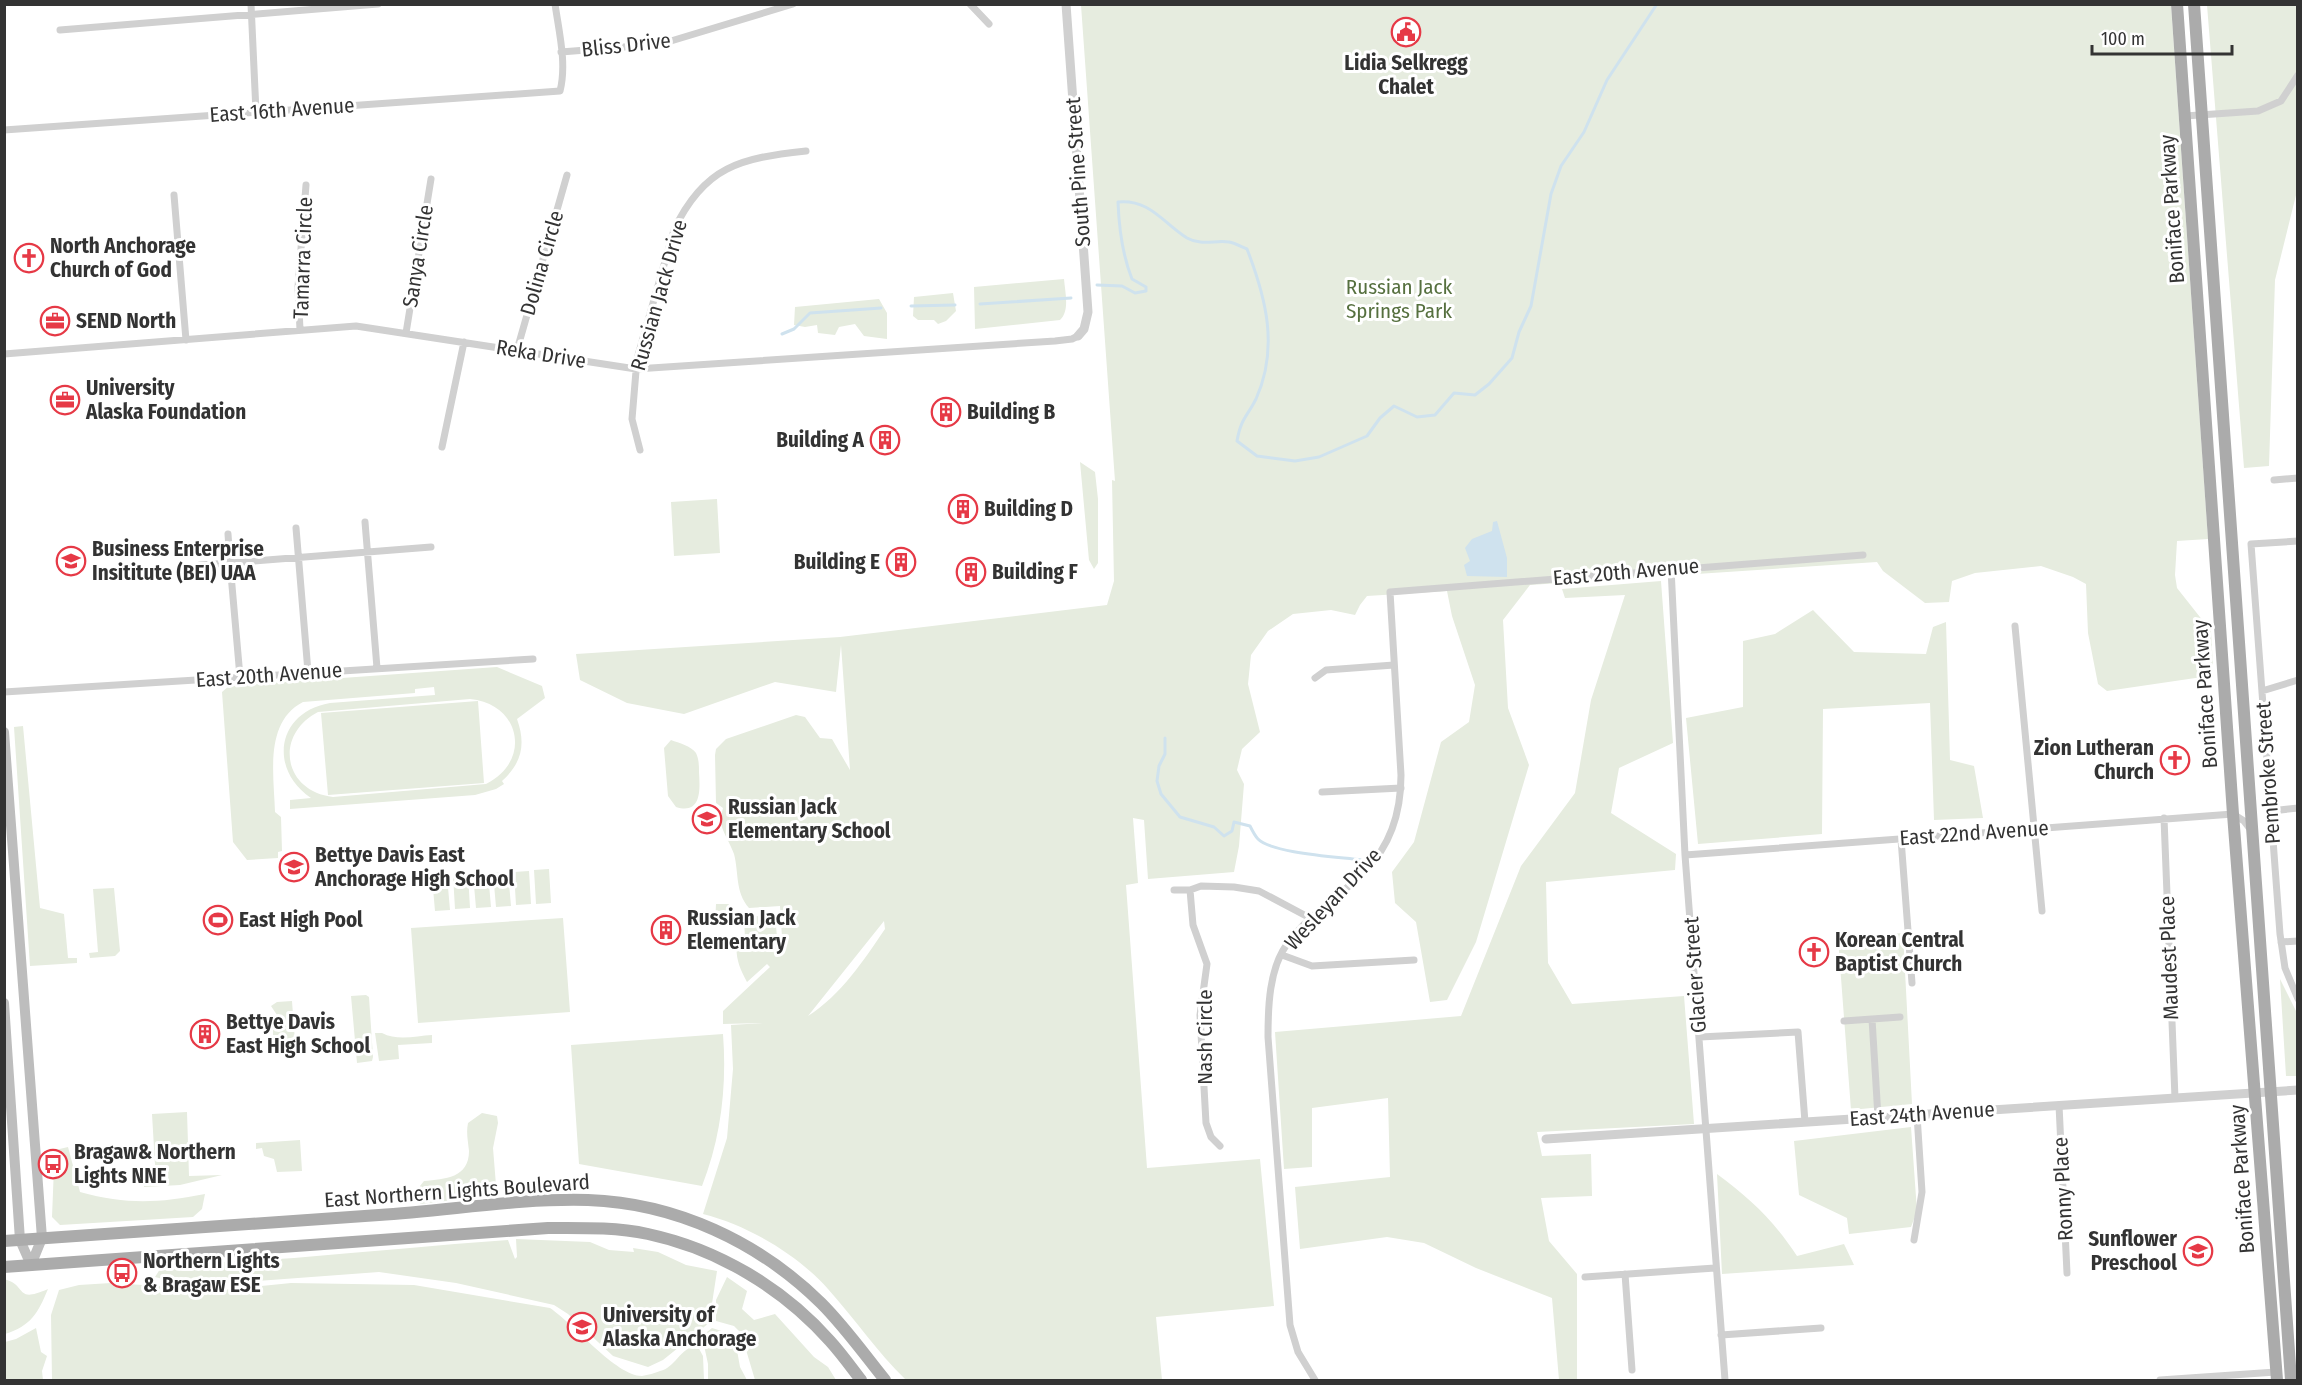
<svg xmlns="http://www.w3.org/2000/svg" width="2302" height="1385" viewBox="0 0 2302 1385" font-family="'Fira Sans Condensed',sans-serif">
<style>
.green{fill:#e6ecdf;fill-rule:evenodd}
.water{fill:#cfe2ee}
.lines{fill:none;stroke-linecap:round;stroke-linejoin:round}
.stream{stroke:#cfe2ee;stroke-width:3}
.minor{stroke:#d0d0d0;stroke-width:7}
.tertiary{stroke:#d0d0d0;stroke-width:9}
.secondary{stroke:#bdbdbd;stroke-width:10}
.primary{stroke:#ababab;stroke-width:12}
.labels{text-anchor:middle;stroke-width:6;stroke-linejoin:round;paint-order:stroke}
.street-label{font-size:21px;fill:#333;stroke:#fff}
.poi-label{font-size:21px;font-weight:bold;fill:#333;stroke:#fff;text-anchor:start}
.park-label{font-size:21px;fill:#56703f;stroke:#fff}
</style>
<rect width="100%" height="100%" fill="#fff"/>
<path class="green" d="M 1081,5 L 2171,5 L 2208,539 L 2177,541 L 2175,575 L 2177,588 L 2211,631 L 2213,667 L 2209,676 L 2107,691 L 2098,684 L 2088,633 L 2086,584 L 2073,577 L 2041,566 L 1975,573 L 1952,581 L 1949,602 L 1925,603 L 1883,571 L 1877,562 L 1530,585 L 1503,620 L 1508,708 L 1529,765 L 1476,942 L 1447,1000 L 1430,1002 L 1416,922 L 1395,903 L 1392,872 L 1414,842 L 1441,742 L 1469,722 L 1475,685 L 1452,616 L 1447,591 L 1367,596 L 1360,605 L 1355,615 L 1331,610 L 1293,614 L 1268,631 L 1251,655 L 1248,684 L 1260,732 L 1242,749 L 1237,770 L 1244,784 L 1239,846 L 1234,872 L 1148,879 L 1144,820 L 1133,818 L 1138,883 L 1126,885 L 1147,1168 L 1260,1159 L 1274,1306 L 1156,1317 L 1162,1380 L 906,1380 C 877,1352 855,1319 828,1289 C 797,1254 747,1225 703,1214 L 727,1138 L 733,1069 L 731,1025 L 763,1023 L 723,1024 L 723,1011 L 770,967 L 767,964 L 747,982 C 739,967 735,957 737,940 L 745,939 L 744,917 L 775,915 L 777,937 L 782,937 L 780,906 L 749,908 C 735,892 739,873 734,854 C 731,845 722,831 721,823 C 720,819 722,812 723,808 L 716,803 L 715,755 L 716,749 L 726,739 L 796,715 L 805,717 L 820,738 L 832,739 L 850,770 L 841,645 L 836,692 L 775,682 L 684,714 L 627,703 L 580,680 L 576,654 L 840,637 L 1107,605 L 1114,581 L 1112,480 L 1115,481 ZM 884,921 L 885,929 C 864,960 841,995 808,1016 Z
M 2207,5 L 2297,5 L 2297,191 L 2275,280 L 2269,466 L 2244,468 Z
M 1064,279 C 1065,292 1070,311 1060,320 L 975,329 L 974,287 Z
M 953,293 L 956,311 L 946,321 L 938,324 L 934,320 L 918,320 L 913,316 L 914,297 Z
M 879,299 L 887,313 L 887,339 L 864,336 L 855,324 L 839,327 L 835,335 L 818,333 L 817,325 L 805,327 L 794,325 L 795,307 Z
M 1080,462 L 1095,472 L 1098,499 L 1098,563 L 1094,569 L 1089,560 Z
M 717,499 L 720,553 L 674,556 L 671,502 Z
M 1661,581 L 1673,743 L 1619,768 L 1611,813 L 1676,854 L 1675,870 L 1546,882 L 1548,963 L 1572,1004 L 1684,996 L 1694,1124 L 1537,1132 L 1542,1156 L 1591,1154 L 1592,1196 L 1541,1198 L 1549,1241 L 1577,1274 L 1577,1380 L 1559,1380 L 1552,1298 L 1476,1268 L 1424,1243 L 1387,1237 L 1300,1249 L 1295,1187 L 1390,1177 L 1388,1098 L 1312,1108 L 1312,1167 L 1284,1169 L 1275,1032 L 1461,1016 L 1521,866 L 1575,793 L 1591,700 L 1625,595 L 1565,598 L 1562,589 Z
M 1813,610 L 1854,652 L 1926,654 L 1933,627 L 1946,622 L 1950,760 L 1974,766 L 1983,818 L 1934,820 L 1930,703 L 1823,709 L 1822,834 L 1698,844 L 1686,718 L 1743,707 L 1743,641 L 1775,634 Z
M 497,667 L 542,686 L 545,698 L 517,719 C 526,744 522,763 502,781 L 504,784 L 496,789 L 475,795 L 290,809 L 290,800 L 311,798 C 268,769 277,712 330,703 L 435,695 L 434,687 L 415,689 L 415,693 L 303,702 C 264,722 274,776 275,812 L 281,817 L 282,851 L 278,852 L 278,858 L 247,860 L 233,842 L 222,692 L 229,686 ZM 470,699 C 521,704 532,761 486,784 L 333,797 C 283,791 274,735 318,712 Z
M 478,701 L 484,783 L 328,795 L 321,713 Z
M 23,726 L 40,908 L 64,914 L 68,958 L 77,958 L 77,963 L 30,966 L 14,727 Z
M 671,740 C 679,743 691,746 696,753 C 699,759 699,766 699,772 C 700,789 702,815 676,807 L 668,796 L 664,748 Z
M 549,869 L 551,903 L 536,904 L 534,870 Z
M 529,871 L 531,904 L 516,905 L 514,872 Z
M 508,872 L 511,906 L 496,907 L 493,873 Z
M 488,873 L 491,907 L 476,908 L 473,874 Z
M 468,874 L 470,908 L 455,909 L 453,875 Z
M 447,876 L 450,910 L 435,911 L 432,877 Z
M 114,888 L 120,951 L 115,956 L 90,958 L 89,953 L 98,952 L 93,889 Z
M 716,904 L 729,904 L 728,925 L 715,924 Z
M 563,918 L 570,1012 L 418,1023 L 411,928 Z
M 1903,933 L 1912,1104 L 1851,1110 L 1838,938 Z
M 2280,979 L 2297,1013 L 2297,1076 L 2286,1076 Z
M 366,995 L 369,997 L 373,1057 L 372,1061 L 357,1063 L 351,996 Z
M 292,1001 L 296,1055 L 283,1056 L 281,1041 L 273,1035 L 273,1028 L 279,1027 L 277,1015 L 271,1006 L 277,1002 Z
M 382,1033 C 397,1041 416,1036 432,1035 L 432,1043 L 398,1045 L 399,1059 L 379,1061 L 375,1033 Z
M 723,1034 C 727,1086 721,1138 702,1186 L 579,1164 L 571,1045 Z
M 187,1112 L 189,1176 L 222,1175 L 180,1185 L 144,1187 L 144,1183 L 156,1182 L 152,1114 Z
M 482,1113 L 497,1116 L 498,1123 L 493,1148 L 496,1185 L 493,1185 L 487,1196 L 420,1204 L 420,1186 L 424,1181 C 445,1179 469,1178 469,1151 C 468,1141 466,1133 468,1123 Z
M 1911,1127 L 1917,1211 L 1911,1227 L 1849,1234 L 1847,1218 L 1799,1195 L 1794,1141 Z
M 300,1140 L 302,1171 L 277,1172 L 274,1159 L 264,1156 L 262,1148 L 256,1149 L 256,1143 Z
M 68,1147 L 80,1192 C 127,1205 159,1203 205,1194 L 202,1209 L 193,1217 L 60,1225 L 52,1217 L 54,1167 L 51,1151 Z
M 1717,1174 C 1751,1199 1774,1221 1797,1256 L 1844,1244 L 1854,1265 L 1722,1274 Z
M 516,1239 L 590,1242 L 609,1250 L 634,1252 L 633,1248 L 658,1252 L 686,1265 L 717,1271 L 709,1323 L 663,1360 L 648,1367 L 613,1356 L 568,1314 L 554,1305 L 456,1283 L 379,1272 L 215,1284 L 171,1281 L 155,1277 L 162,1266 C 206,1262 250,1261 294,1258 C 366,1252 437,1245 508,1240 L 515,1259 L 517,1257 Z
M 727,1277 L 747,1291 L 742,1309 L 754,1320 L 775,1314 L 814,1357 L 828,1367 L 836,1380 L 755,1380 L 741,1333 L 734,1326 L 716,1321 L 716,1300 Z
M 4,1279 C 28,1285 14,1304 48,1289 C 38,1313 31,1326 5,1334 Z
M 111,1283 L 222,1290 L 291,1283 L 414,1285 L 550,1308 C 574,1324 616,1376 642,1376 C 648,1375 655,1373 660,1371 C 675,1368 680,1348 697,1345 L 703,1356 L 704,1380 L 52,1380 L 51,1315 L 59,1290 L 79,1285 Z
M 36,1328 L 41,1352 L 47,1356 L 42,1371 L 43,1380 L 5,1380 L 5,1342 L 16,1339 Z
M 712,1328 L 728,1333 L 735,1339 L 740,1367 L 747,1380 L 708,1380 L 708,1364 L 702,1336 Z"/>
<path class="water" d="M 1497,521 L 1507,558 L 1507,577 L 1467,576 L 1464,565 L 1470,561 L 1465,548 L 1472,539 L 1492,531 L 1493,522 Z"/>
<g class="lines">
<path class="stream" d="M 1097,285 L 1122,286 L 1135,293 L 1146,291 L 1146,287 L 1132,279 C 1122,254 1119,228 1118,202 C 1150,199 1163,223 1187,238 C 1201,246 1215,240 1229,242 C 1235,243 1242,247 1247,249 C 1266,298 1279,348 1256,399 C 1247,417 1241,418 1237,441 L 1257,456 L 1295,461 L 1319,457 L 1367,436 L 1380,418 L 1394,406 L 1417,417 L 1435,415 L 1454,393 L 1475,395 L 1489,384 L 1512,358 L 1519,332 L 1531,306 L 1551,194 L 1561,166 L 1584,132 L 1607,80 L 1657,4
M 980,304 L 1071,298
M 911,306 L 955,305
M 782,334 L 794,329 L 810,313 L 881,308
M 1165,738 L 1165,754 L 1159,766 L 1157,781 L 1161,794 L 1180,817 L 1214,827 L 1224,836 L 1232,831 L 1234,822 L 1250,826 C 1252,830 1255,836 1258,839 C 1271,853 1339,857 1361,860"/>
<path class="minor" d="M 251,4 L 256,112
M 970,4 L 989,24
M 60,30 L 378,4
M 561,52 L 661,44 L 793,4
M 2185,116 L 2258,111 L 2281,101 L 2298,75
M 4,130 L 560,91 C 567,64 559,32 555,4
M 174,195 L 186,340
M 300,330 L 298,287 L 306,185
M 406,333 L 431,179
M 517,350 L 567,175
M 4,354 L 356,326 L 636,369 L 1055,341 L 1072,339 L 1078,336
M 442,447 L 464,342
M 640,450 L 632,419 L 637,359 L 674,230 C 704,166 741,158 806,151
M 2274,480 L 2298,478
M 365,522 L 377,668
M 296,528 L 308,672
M 2298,541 L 2251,544 L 2280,934 L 2285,968 L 2298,999
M 200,565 L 230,563 L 228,534
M 1671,568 L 1685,855 L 1725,1380
M 2015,626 L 2042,911
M 240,677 L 230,563 L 431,547
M 1315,678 L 1326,670 L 1394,665
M 2262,691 L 2298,680
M 4,692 L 533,659
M 1322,792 L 1401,788
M 2271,811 L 2298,808
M 2164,818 L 2175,1098
M 1901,839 L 1912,983
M 1685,855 L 2233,814 L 2244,821 L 2251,830
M 1174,890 L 1190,890 L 1201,886 L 1234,887 L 1259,891 L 1310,918
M 1190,890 L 1193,925 L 1207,964 L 1200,1015 L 1206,1123 L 1211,1137 L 1220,1146
M 2281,942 L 2298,941
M 1282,955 L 1312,966 L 1414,960
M 1872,1019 L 1878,1117
M 1844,1021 L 1900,1017
M 1700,1037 L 1798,1032 L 1805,1122
M 2059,1105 L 2067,1273
M 1914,1240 L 1922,1192 L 1917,1115
M 1625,1274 L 1632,1370
M 1585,1277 L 1715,1268
M 1721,1335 L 1821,1328
M 1315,1380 L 1298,1352 L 1290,1325 L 1268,1037 C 1268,1007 1269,969 1287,944 C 1309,914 1340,897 1365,871 C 1391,845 1401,810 1401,775 L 1390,592 L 1863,555
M 2160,1380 L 2276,1372"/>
<path class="tertiary" d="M 1066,4 L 1088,312 L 1084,329 L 1078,336
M 1546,1139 L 2298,1090"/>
<path class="secondary" d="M 4,732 L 42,1238 L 31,1265
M 4,1003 L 20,1240 L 31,1265"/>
<path class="primary" d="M 2177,4 L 2233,814 L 2277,1380
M 2194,4 L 2291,1380
M 4,1241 C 129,1233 254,1224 379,1215 C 448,1211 518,1198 588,1200 C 676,1203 759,1242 821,1303 C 845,1327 864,1354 885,1380
M 4,1267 L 548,1228 C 581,1228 615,1227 648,1234 C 718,1249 783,1288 830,1341 C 841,1353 851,1367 861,1380"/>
</g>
<defs>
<g id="civic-ring" transform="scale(1.5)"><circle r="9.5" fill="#fff" stroke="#e63946" stroke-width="1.5"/><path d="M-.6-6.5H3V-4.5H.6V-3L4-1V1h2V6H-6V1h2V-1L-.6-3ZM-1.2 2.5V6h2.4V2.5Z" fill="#e63946"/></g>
<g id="church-ring" transform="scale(1.5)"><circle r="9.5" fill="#fff" stroke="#e63946" stroke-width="1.5"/><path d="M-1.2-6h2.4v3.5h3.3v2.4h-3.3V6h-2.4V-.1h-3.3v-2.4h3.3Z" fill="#e63946"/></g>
<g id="office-ring" transform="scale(1.5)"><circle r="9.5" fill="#fff" stroke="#e63946" stroke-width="1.5"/><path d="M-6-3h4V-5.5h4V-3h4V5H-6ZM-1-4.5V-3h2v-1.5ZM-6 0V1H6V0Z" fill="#e63946"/></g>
<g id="building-ring" transform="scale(1.5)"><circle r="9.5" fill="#fff" stroke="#e63946" stroke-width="1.5"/><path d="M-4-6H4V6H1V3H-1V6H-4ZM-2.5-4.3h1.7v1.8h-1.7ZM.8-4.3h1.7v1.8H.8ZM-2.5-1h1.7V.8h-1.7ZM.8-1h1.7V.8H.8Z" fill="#e63946"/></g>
<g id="university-ring" transform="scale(1.5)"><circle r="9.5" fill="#fff" stroke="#e63946" stroke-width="1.5"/><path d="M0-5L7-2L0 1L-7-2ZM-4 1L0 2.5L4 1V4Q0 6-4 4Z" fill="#e63946"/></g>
<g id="school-ring" transform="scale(1.5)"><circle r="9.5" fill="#fff" stroke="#e63946" stroke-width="1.5"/><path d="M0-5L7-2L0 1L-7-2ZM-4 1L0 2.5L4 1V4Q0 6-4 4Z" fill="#e63946"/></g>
<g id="stadium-ring" transform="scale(1.5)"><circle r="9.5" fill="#fff" stroke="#e63946" stroke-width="1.5"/><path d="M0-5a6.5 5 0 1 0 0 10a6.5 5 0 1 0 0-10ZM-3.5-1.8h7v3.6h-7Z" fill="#e63946"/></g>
<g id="bus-ring" transform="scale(1.5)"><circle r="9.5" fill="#fff" stroke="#e63946" stroke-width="1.5"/><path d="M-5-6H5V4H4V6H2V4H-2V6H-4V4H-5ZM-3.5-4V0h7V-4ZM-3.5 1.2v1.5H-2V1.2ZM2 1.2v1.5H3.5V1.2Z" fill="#e63946"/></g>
</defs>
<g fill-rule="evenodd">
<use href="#civic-ring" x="1406" y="32"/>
<use href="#church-ring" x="29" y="258"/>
<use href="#office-ring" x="55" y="321"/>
<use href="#office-ring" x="65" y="400"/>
<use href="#building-ring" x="946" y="412"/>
<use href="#building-ring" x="885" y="440"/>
<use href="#building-ring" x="963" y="509"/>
<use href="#university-ring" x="71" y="561"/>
<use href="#building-ring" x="901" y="562"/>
<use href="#building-ring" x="971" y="572"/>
<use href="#church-ring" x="2175" y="760"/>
<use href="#school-ring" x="707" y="819"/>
<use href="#school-ring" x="294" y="867"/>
<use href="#stadium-ring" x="218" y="920"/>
<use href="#building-ring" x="666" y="930"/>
<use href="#church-ring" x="1814" y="952"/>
<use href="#building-ring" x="205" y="1034"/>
<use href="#bus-ring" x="53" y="1164"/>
<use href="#school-ring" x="2198" y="1251"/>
<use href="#bus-ring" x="122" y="1273"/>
<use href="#university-ring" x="582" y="1327"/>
</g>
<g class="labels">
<g class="street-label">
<text transform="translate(626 45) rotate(-6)" y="7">Bliss Drive</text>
<text transform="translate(282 110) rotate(-4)" y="7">East 16th Avenue</text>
<text transform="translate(1078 172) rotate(-94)" y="7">South Pine Street</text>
<text transform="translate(2172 209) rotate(-94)" y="7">Boniface Parkway</text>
<text transform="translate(418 256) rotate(-81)" y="7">Sanya Circle</text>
<text transform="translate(303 258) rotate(-88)" y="7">Tamarra Circle</text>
<text transform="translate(542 263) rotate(-74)" y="7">Dolina Circle</text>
<text transform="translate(659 295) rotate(-74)" y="7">Russian Jack Drive</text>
<text transform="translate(541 354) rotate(9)" y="7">Reka Drive</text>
<text transform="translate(1626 572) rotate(-5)" y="7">East 20th Avenue</text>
<text transform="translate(269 675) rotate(-4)" y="7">East 20th Avenue</text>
<text transform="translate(2205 694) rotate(-94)" y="7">Boniface Parkway</text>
<text transform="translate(2268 773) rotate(-94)" y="7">Pembroke Street</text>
<text transform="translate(1974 833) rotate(-4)" y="7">East 22nd Avenue</text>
<text transform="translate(1333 899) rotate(-47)" y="7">Wesleyan Drive</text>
<text transform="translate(2169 958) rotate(-92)" y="7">Maudest Place</text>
<text transform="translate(1695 975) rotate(-94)" y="7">Glacier Street</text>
<text transform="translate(1205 1037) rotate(-90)" y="7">Nash Circle</text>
<text transform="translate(1922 1114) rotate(-4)" y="7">East 24th Avenue</text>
<text transform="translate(2242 1179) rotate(-94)" y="7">Boniface Parkway</text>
<text transform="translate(2063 1189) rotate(-93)" y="7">Ronny Place</text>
<text transform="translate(457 1191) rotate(-4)" y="7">East Northern Lights Boulevard</text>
</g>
<g class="poi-label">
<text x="1406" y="70" text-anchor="middle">Lidia Selkregg<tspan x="1406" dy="24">Chalet</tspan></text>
<text x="50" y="253">North Anchorage<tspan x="50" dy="24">Church of God</tspan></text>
<text x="76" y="328">SEND North</text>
<text x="86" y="395">University<tspan x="86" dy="24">Alaska Foundation</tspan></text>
<text x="967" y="419">Building B</text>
<text x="864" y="447" text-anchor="end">Building A</text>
<text x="984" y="516">Building D</text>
<text x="92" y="556">Business Enterprise<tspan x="92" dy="24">Insititute (BEI) UAA</tspan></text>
<text x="880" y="569" text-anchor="end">Building E</text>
<text x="992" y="579">Building F</text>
<text x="2154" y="755" text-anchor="end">Zion Lutheran<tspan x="2154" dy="24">Church</tspan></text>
<text x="728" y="814">Russian Jack<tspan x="728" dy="24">Elementary School</tspan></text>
<text x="315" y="862">Bettye Davis East<tspan x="315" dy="24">Anchorage High School</tspan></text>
<text x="687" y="925">Russian Jack<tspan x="687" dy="24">Elementary</tspan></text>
<text x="239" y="927">East High Pool</text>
<text x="1835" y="947">Korean Central<tspan x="1835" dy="24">Baptist Church</tspan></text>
<text x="226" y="1029">Bettye Davis<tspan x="226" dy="24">East High School</tspan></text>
<text x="74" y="1159">Bragaw&amp; Northern<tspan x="74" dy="24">Lights NNE</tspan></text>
<text x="2177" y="1246" text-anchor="end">Sunflower<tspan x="2177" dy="24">Preschool</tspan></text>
<text x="143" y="1268">Northern Lights<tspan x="143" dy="24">&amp; Bragaw ESE</tspan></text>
<text x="603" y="1322">University of<tspan x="603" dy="24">Alaska Anchorage</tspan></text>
</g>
<g class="park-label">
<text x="1399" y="294">Russian Jack<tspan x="1399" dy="24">Springs Park</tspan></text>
</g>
</g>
<rect width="2302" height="1385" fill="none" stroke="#333333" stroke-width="12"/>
<path d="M2092 45v9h140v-9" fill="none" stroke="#333333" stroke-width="3"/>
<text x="2101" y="45" font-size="18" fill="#333333" stroke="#ffffff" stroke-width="4.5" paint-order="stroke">100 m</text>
</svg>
